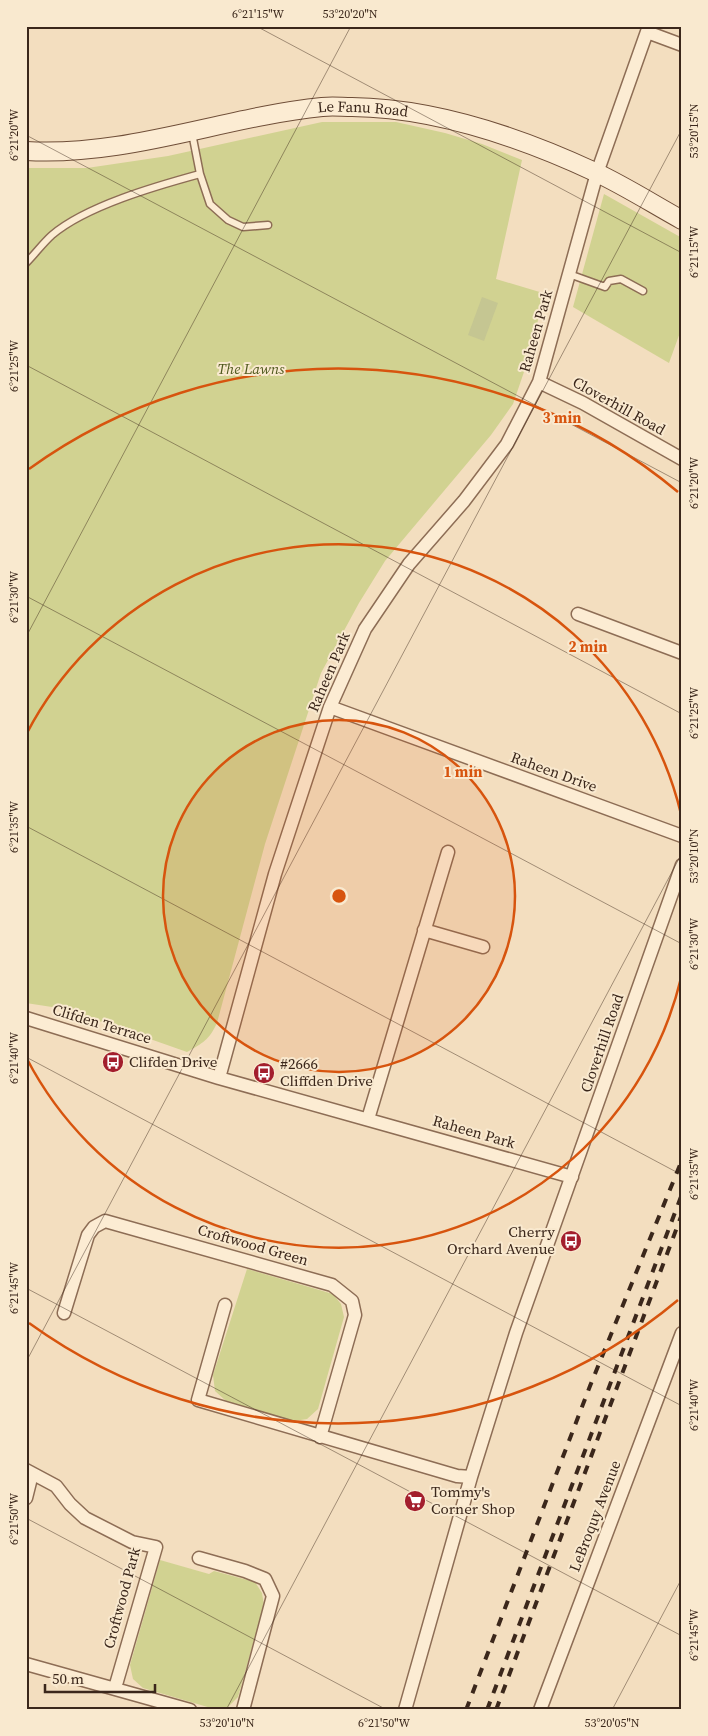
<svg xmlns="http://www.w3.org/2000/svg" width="708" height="1736" viewBox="0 0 708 1736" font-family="'Source Serif 4',serif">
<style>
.green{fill:#d1d291}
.cemetery{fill:#c5c692}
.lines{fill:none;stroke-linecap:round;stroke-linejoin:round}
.lane-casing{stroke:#8d6d55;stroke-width:9}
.street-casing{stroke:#8d6d55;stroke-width:15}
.secondary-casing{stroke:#6f4e38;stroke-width:20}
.lane{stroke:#fcecd3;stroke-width:6}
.street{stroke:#fcecd3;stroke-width:12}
.secondary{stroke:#fcecd3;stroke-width:18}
.rail{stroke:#3b271b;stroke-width:4;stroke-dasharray:9 9;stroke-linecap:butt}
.ticks{fill:none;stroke:#3b271b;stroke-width:1;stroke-opacity:0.45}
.ring{fill:none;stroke:#d7540e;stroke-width:2.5}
.labels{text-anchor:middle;stroke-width:4;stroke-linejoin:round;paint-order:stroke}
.street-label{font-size:15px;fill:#3b271b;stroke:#f9e9cf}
.park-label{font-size:15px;font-style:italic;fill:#515a1f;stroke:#f9e9cf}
.poi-label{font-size:15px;fill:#3b271b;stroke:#f9e9cf;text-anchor:start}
.centre{fill:#d7540e;stroke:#f9e9cf;stroke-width:2.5}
.ring-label{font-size:15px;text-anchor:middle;font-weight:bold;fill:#d7540e;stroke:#f9e9cf;stroke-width:4;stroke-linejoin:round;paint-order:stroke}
.neatline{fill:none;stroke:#3b271b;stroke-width:2}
.ticks-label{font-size:12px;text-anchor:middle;fill:#3b271b}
</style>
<rect width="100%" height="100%" fill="#f3debf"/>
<path class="green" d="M 322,122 L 396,122 L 445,133 L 482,144 L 522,160 L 496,279 L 543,293 L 537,325 L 525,369 L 513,404 L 491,435 L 385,561 L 359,603 L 321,673 L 265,844 L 217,1023 C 209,1040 203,1043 187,1052 L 65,1009 L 26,1003 L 26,168 L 87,168 L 168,156 Z
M 604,194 L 682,238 L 682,327 L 669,363 L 573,307 Z
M 247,1269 L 333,1294 L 341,1304 L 344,1317 L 318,1409 L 307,1419 L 294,1421 L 226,1401 L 215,1391 L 213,1375 Z
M 160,1560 L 209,1574 L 214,1571 L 255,1582 L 262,1593 L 264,1605 L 238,1697 L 227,1708 L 211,1708 L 143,1688 L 133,1679 L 130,1665 Z"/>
<path class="cemetery" d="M 482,297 L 498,303 L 484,341 L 468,335 Z"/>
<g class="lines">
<g class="lane-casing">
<path id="lane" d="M 200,174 L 210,204 L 228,220 L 243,227 L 268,225
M 26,263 C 35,254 43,243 52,235 C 86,206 156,186 200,174 L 192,133
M 569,274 L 605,287 L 609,281 L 621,279 L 643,291"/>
</g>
<g class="street-casing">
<path id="street" d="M 647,32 L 682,45
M 539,382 L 583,403 L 682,459
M 578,614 L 682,653
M 330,707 L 682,836
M 424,930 L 483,947
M 26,1018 L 219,1078 L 572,1177
M 219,1078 L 275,874 L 330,707 L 365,629 L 409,564 L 464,501 L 507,444 L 539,382 L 597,173 L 649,26
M 368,1119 L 448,852
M 225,1305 L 198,1400 L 457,1476 L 471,1477
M 64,1313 L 88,1235 L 94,1227 L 105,1221 L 332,1285 L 352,1301 L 355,1315 L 320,1437
M 26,1470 L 56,1486 L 70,1504 L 85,1518 L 132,1542 L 156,1547 L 115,1688
M 26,1472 L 30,1482 L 26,1498
M 199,1558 L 245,1571 L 265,1579 L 273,1596 L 243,1710
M 26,1664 L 190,1710
M 405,1710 L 471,1477 L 516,1333 L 682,865
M 540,1710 L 682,1333"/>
</g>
<g class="secondary-casing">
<g id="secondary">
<path id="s1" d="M 26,151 C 127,157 223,117 322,107 C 332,106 342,107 352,107 C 434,108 522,138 595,172 C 625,186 653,204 682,220"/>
</g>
</g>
<use href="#lane" class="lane"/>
<use href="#street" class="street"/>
<use href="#secondary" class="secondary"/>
<path class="rail" d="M 466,1710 L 590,1386 L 682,1160
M 487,1710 L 682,1194
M 496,1710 L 682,1214"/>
</g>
<path class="ticks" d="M 256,26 L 682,253M 26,135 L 682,483M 26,365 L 682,714M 26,596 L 682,944M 26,637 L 351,26M 26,826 L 682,1175M 26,1057 L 682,1406M 26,1288 L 682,1636M 26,1362 L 682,129M 26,1518 L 387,1710M 226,1710 L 682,853M 612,1710 L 682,1578"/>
<circle cx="339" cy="896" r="176" fill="#d7540e" fill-opacity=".12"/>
<g class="ring">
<circle cx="339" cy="896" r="176"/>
<path d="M681 978A352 352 0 0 1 27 1059M27 733A352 352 0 0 1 681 814"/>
<path d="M678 1300A528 528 0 0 1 29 1323M29 469A528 528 0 0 1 678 492"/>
</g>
<defs>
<g id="bus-disc" transform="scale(1.125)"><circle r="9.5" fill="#a31e2d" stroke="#f9e9cf"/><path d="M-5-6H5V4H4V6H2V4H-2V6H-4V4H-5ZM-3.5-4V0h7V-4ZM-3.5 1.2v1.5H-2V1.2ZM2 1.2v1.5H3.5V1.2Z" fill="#fff"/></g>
<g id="supermarket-disc" transform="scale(1.125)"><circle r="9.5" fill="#a31e2d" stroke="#f9e9cf"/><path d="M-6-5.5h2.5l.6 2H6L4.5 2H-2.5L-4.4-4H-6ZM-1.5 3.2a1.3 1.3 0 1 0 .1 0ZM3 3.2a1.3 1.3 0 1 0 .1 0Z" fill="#fff"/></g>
</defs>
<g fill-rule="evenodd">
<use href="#bus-disc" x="113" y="1062"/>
<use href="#bus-disc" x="264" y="1073"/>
<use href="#bus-disc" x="571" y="1241"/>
<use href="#supermarket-disc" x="415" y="1501"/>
</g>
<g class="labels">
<g class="street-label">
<text dy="5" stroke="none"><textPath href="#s1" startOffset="341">Le Fanu Road</textPath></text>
<text transform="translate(536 331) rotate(-74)" y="5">Raheen Park</text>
<text transform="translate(619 406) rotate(29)" y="5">Cloverhill Road</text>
<text transform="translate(329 672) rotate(-67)" y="5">Raheen Park</text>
<text transform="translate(554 772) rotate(20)" y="5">Raheen Drive</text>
<text transform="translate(102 1024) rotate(17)" y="5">Clifden Terrace</text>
<text transform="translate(602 1043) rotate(-71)" y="5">Cloverhill Road</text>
<text transform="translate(474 1132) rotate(16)" y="5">Raheen Park</text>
<text transform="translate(253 1245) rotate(16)" y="5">Croftwood Green</text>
<text transform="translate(595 1516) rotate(-69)" y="5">LeBroquy Avenue</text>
<text transform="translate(122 1598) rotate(-75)" y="5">Croftwood Park</text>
</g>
<g class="park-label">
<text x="251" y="374">The Lawns</text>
</g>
<g class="poi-label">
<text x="129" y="1067">Clifden Drive</text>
<text x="280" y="1069">#2666<tspan x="280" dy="17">Cliffden Drive</tspan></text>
<text x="555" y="1237" text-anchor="end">Cherry<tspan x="555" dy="17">Orchard Avenue</tspan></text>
<text x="431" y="1497">Tommy's<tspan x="431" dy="17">Corner Shop</tspan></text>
</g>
</g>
<circle cx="339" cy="896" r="8" class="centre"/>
<g class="ring-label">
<text x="562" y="423">3 min</text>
<text x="588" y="652">2 min</text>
<text x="463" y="777">1 min</text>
</g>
<rect width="708" height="1736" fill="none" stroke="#f9e9cf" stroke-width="55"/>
<path d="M45 1684v8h110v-8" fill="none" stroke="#3b271b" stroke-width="2.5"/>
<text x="52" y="1684" font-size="15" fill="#3b271b" stroke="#f9e9cf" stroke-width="4" paint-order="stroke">50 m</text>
<rect x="28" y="28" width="652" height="1680" class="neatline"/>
<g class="ticks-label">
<text x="258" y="18">6°21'15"W</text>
<text x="350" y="18">53°20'20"N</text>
<text transform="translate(694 131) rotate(-90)" y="4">53°20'15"N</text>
<text transform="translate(14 135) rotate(-90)" y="4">6°21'20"W</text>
<text transform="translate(694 252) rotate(-90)" y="4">6°21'15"W</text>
<text transform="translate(14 366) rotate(-90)" y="4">6°21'25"W</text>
<text transform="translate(694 483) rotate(-90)" y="4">6°21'20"W</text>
<text transform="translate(14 597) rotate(-90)" y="4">6°21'30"W</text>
<text transform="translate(694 713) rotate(-90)" y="4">6°21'25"W</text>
<text transform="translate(14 827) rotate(-90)" y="4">6°21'35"W</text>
<text transform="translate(694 856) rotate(-90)" y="4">53°20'10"N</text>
<text transform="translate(694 944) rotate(-90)" y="4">6°21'30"W</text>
<text transform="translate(14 1058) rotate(-90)" y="4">6°21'40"W</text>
<text transform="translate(694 1174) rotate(-90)" y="4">6°21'35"W</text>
<text transform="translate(14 1288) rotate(-90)" y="4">6°21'45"W</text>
<text transform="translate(694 1405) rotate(-90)" y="4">6°21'40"W</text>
<text transform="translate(14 1519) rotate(-90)" y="4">6°21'50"W</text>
<text transform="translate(694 1635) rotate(-90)" y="4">6°21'45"W</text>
<text x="227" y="1727">53°20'10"N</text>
<text x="384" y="1727">6°21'50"W</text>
<text x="612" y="1727">53°20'05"N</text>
</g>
</svg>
